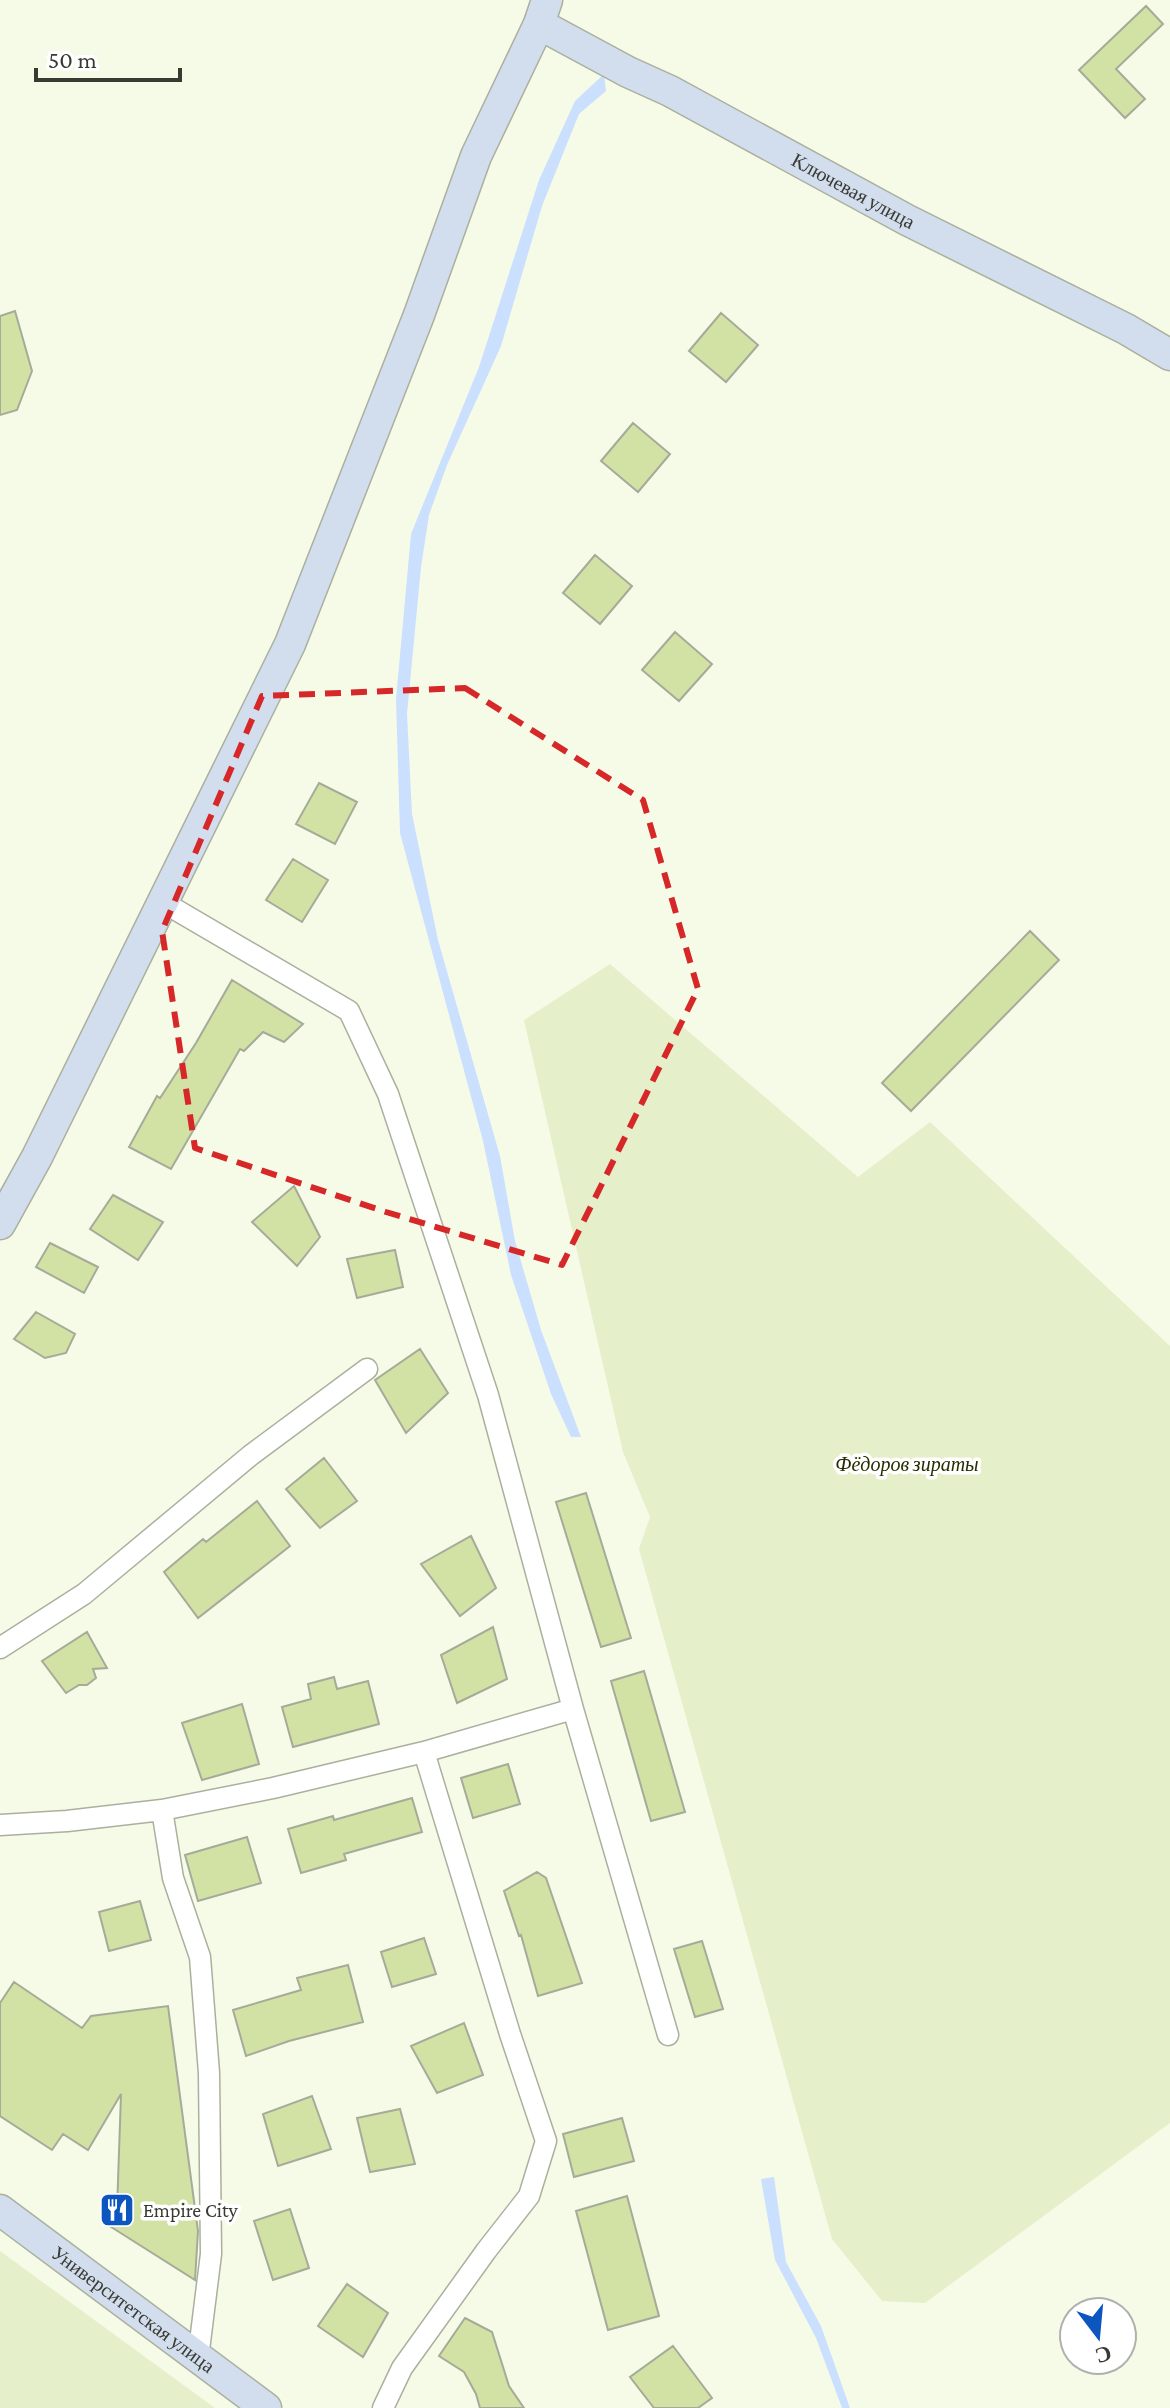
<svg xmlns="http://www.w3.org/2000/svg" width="1170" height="2408" viewBox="0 0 1170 2408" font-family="'Crimson Pro',serif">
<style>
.green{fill:#e5efc9}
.water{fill:#cbdfff}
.building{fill:#d2e1a4;stroke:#a6ab99;stroke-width:2}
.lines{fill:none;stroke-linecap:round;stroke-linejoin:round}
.street-casing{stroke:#abb09e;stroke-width:23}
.secondary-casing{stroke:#abb09e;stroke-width:33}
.street{stroke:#fff;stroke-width:20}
.secondary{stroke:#d2ddee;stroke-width:30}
.marked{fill:none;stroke:#d62828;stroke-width:6;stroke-dasharray:16 10;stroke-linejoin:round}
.labels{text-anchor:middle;stroke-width:7;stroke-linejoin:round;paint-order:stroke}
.street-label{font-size:20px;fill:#393b33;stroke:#fff}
.park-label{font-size:20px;font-style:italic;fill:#262e00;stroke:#fff}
.poi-label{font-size:20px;fill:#393b33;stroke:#fff;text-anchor:start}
</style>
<rect width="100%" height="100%" fill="#f6fbe8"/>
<path class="green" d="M 610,964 L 858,1177 L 930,1122 L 1170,1346 L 1170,2123 L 925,2303 L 882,2301 L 832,2239 L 639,1549 L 650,1517 L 623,1452 L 524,1020 Z
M 0,2251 L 215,2408 L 0,2408 Z"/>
<path class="water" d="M 604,74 L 606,91 L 579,114 L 542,206 L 501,346 L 447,465 L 429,515 L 421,567 L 407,714 L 412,814 L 438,940 L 500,1156 L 515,1241 L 541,1330 L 581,1437 L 571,1437 L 551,1394 L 511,1275 L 483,1141 L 400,833 L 396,699 L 411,534 L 479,367 L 539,180 L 575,101 Z
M 774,2177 L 786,2262 L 821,2326 L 850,2408 L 842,2408 L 816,2338 L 775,2260 L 761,2179 Z"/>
<path class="building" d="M 1146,6 L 1163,24 L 1116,69 L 1145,99 L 1125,118 L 1079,70 Z
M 15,311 L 32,371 L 17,410 L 0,415 L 0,316 Z
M 721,313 L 758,345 L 726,382 L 689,351 Z
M 633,423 L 670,454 L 638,492 L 601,461 Z
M 595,555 L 632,586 L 600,624 L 563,593 Z
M 675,632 L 712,664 L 679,701 L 642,670 Z
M 319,783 L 357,802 L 335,844 L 296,824 Z
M 293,859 L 328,880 L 302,922 L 266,900 Z
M 1030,931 L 1059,960 L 911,1111 L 882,1083 Z
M 232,980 L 303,1024 L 284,1042 L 263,1032 L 244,1051 L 240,1049 L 171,1169 L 129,1147 L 157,1096 L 160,1098 L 196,1043 Z
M 294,1186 L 320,1237 L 297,1266 L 252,1222 Z
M 113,1195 L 163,1222 L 138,1260 L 90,1229 Z
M 50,1243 L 98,1267 L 84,1293 L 36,1267 Z
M 395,1250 L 403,1287 L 357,1298 L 347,1259 Z
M 36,1312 L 75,1334 L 66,1353 L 45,1358 L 14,1339 Z
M 420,1349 L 448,1393 L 406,1433 L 375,1380 Z
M 324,1458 L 357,1501 L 320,1528 L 286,1489 Z
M 586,1493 L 631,1638 L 601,1647 L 556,1502 Z
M 257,1501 L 290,1546 L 198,1618 L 164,1572 L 203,1539 L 206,1542 Z
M 471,1536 L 496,1588 L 460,1616 L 421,1564 Z
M 493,1627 L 507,1679 L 457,1703 L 441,1655 Z
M 87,1632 L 107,1668 L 93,1669 L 96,1678 L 87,1685 L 79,1685 L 66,1693 L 42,1661 Z
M 644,1671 L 685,1812 L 651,1821 L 611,1681 Z
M 334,1677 L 337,1689 L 368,1681 L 379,1724 L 293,1747 L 282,1707 L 311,1699 L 308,1684 Z
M 242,1704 L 259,1764 L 202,1780 L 182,1723 Z
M 508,1764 L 520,1804 L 473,1818 L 461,1778 Z
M 412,1798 L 422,1832 L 344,1854 L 346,1860 L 301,1873 L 288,1829 L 333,1816 L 334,1820 Z
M 247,1837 L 261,1883 L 198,1901 L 185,1855 Z
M 537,1872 L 546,1878 L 582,1983 L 538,1996 L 521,1935 L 519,1936 L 504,1891 Z
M 140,1901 L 151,1940 L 109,1951 L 99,1912 Z
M 424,1938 L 436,1974 L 392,1987 L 381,1952 Z
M 702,1941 L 723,2009 L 695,2017 L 674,1949 Z
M 348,1965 L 363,2022 L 289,2041 L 246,2056 L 233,2010 L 301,1990 L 297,1978 Z
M 14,1982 L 82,2028 L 91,2016 L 168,2006 L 198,2231 L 195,2280 L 108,2225 L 117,2210 L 121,2094 L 88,2150 L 63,2134 L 52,2150 L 0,2116 L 0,2003 Z
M 464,2023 L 483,2075 L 437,2093 L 411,2046 Z
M 312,2096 L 331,2149 L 278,2166 L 263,2114 Z
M 400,2109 L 415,2164 L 370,2172 L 357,2118 Z
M 622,2118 L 634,2161 L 574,2177 L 563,2134 Z
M 627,2196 L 659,2316 L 608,2330 L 576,2211 Z
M 290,2209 L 309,2268 L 273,2280 L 254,2221 Z
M 347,2284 L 388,2313 L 363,2357 L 318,2326 Z
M 465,2318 L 492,2332 L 509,2386 L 524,2408 L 480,2408 L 476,2394 L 464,2372 L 439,2356 Z
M 673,2346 L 712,2398 L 698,2408 L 654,2408 L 630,2377 Z"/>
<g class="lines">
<g class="street-casing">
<path id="street" d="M 161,901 L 349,1011 L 388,1094 L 488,1395 L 573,1709 L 668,2035
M 0,1648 L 84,1594 L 251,1455 L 367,1369
M 424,1752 L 573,1709
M 162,1810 L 273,1788 L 424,1752 L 510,2034 L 546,2141 L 529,2196 L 486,2251 L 402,2368 L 383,2408
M 0,1825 L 67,1821 L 162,1810 L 173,1878 L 200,1957 L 209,2073 L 211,2254 L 198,2358"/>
</g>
<g class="secondary-casing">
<g id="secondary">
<path id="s1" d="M 539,24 L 628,72 L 670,91 L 907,220 L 1126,329 L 1170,355"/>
<path d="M 0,1224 L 37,1157 L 290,644 L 419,315 L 476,156 L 539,24 L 547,0"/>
<path id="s2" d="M 0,2210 L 266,2408"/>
</g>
</g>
<use href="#street" class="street"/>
<use href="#secondary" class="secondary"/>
</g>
<path class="marked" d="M 465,688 L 643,800 L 698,989 L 562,1265 L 386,1212 L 195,1148 L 162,931 L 262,696 Z"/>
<defs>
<g id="restaurant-square" transform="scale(1.8)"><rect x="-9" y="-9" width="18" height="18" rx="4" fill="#0d56c0" stroke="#fff"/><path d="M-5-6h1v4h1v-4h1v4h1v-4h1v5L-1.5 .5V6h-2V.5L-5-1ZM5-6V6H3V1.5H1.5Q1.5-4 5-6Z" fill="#fff"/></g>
</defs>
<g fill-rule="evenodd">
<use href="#restaurant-square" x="117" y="2210"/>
</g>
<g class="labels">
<g class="street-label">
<text dy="7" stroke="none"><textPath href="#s1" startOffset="356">Ключевая улица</textPath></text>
<text dy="7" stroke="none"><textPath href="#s2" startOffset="166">Университетская улица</textPath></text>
</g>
<g class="park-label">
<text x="907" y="1471">Фёдоров зираты</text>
</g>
<g class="poi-label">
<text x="143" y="2217">Empire City</text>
</g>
</g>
<g transform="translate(1098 2336) rotate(164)"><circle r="38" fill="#ffffff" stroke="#b0b1ad" stroke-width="2"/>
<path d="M0-6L14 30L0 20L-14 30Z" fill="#0d56c0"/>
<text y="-12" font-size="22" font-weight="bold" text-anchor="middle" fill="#393b33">С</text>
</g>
<path d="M36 68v12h144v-12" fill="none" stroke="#393b33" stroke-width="4"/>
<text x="48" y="68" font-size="24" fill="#393b33" stroke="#ffffff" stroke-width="6" paint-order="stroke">50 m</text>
</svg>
